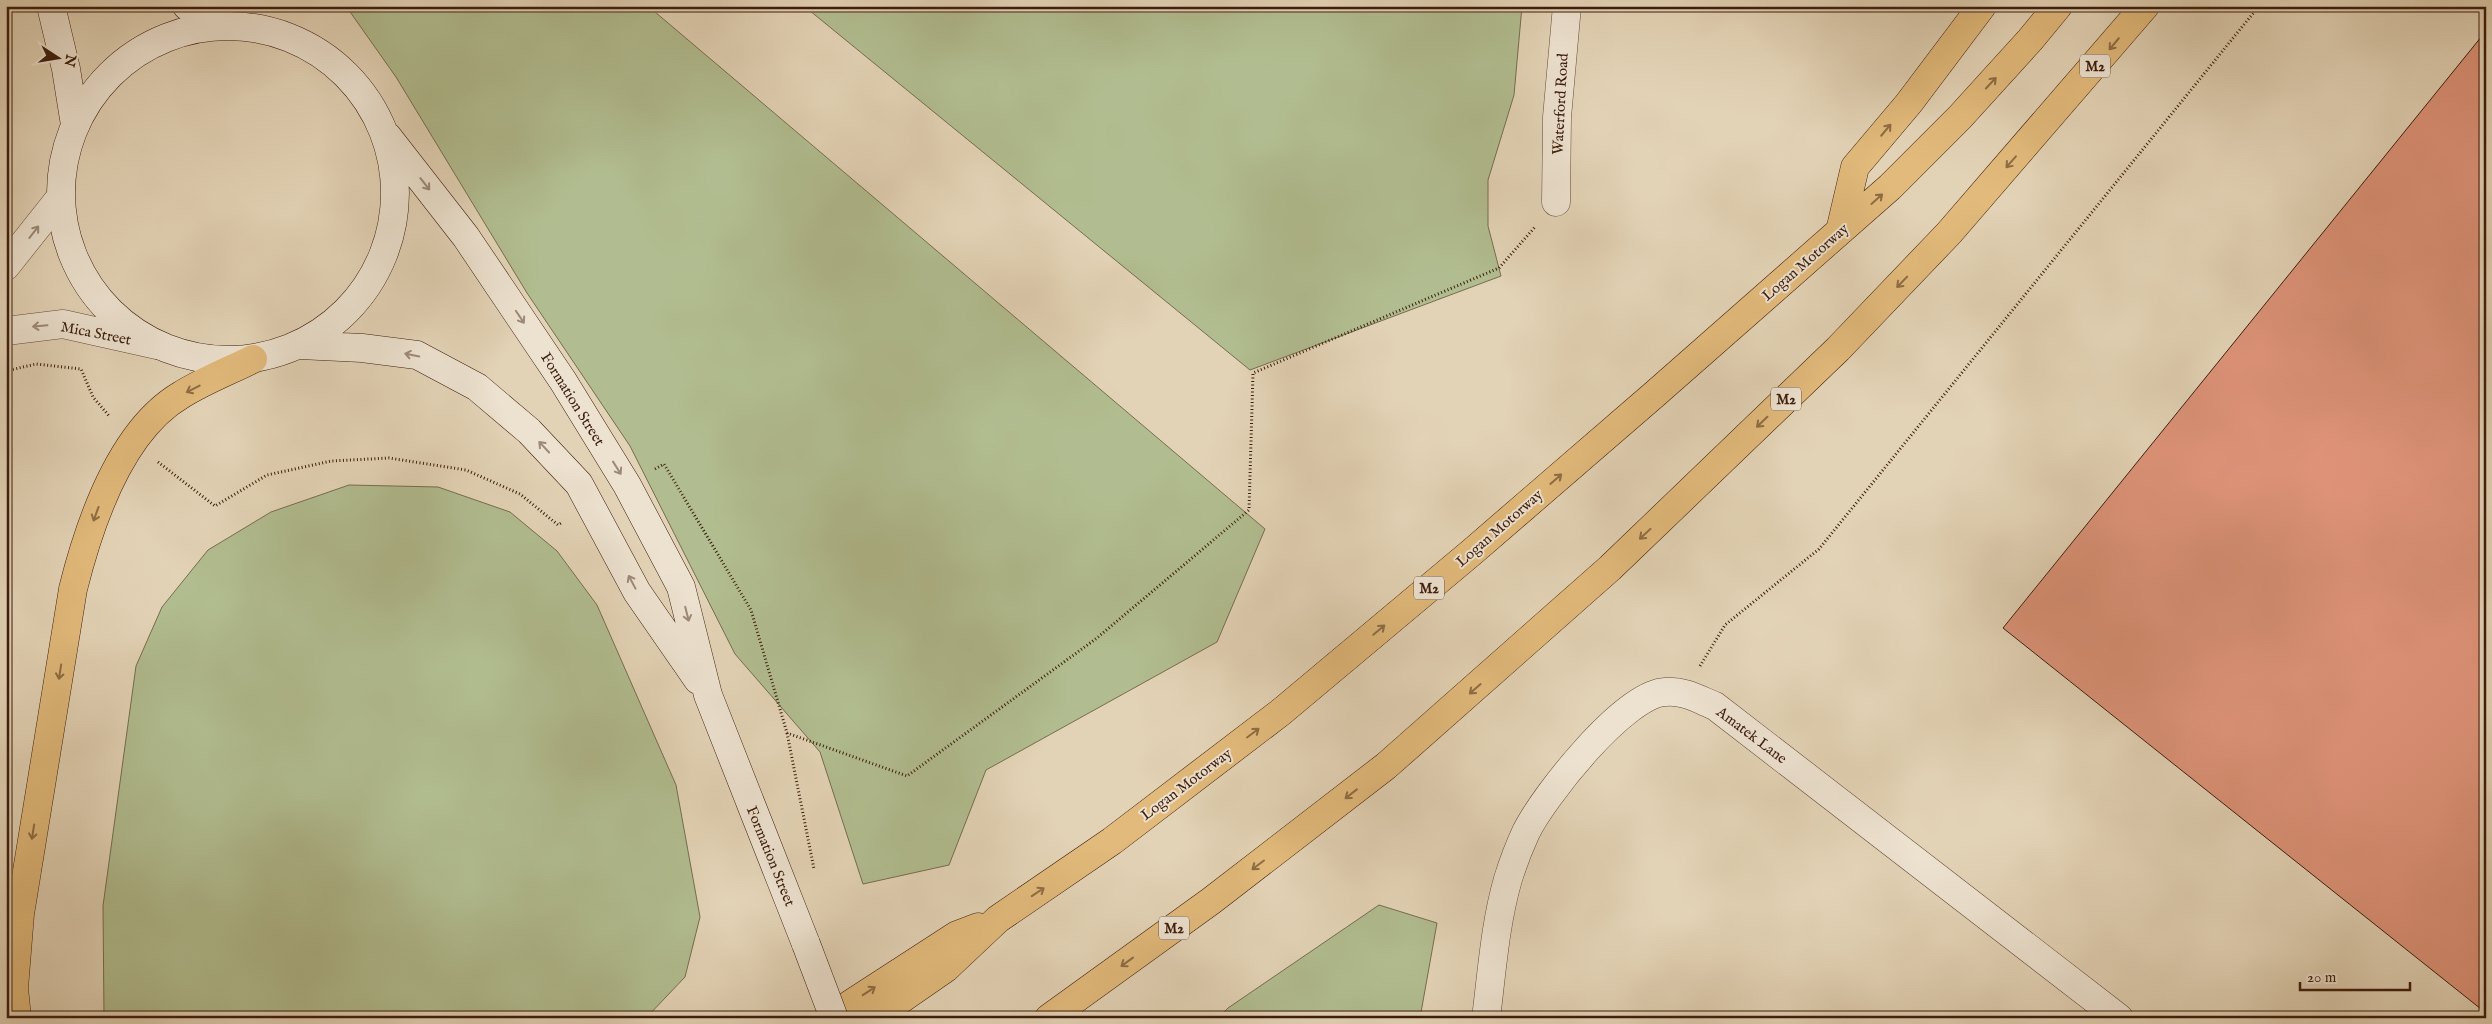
<svg xmlns="http://www.w3.org/2000/svg" width="2492" height="1024" viewBox="0 0 2492 1024" font-family="'IM FELL English',serif">
<style>
.green{fill:#b1bd90;stroke:#766d4e}
.building{fill:#de9379;stroke:#3c1d0d}
.lines{fill:none;stroke-linecap:round;stroke-linejoin:round}
.minor-casing{stroke:#664a37;stroke-width:29}
.tertiary-casing{stroke:#664a37;stroke-width:29}
.secondary-casing{stroke:#3c1d0d;stroke-width:29}
.motorway-casing{stroke:#3c1d0d;stroke-width:29}
.path{stroke:#3c1d0d;stroke-width:3;stroke-dasharray:1 2.5;stroke-linecap:butt}
.minor{stroke:#ede2d0;stroke-width:28}
.tertiary{stroke:#ede2d0;stroke-width:28}
.secondary{stroke:#ede2d0;stroke-width:28}
.motorway{stroke:#e2ba7b;stroke-width:28}
.secondary-bridge-casing{stroke:#3c1d0d;stroke-width:29;stroke-linecap:butt}
.secondary-bridge{stroke:#ede2d0;stroke-width:28}
.oneway{stroke:#8f6c44}
.oneway2{stroke:#9d8978}
.labels{text-anchor:middle;stroke-width:4;stroke-linejoin:round;paint-order:stroke}
.shield{fill:#ede2d0;stroke:#715848;stroke-width:1}
.shield-label{font-size:14px;font-weight:bold;fill:#3c1d0d}
.street-label{font-size:15px;fill:#3c1d0d;stroke:#ede2d0}
</style>
<rect width="100%" height="100%" fill="#e3d3b6"/>
<filter id="stains"><feTurbulence type="fractalNoise" baseFrequency=".004" numOctaves="4"/><feColorMatrix values="0 0 0 0 .2 0 0 0 0 .09 0 0 0 0 .02 0 0 0 .5 -.17"/></filter>
<radialGradient id="worn" r=".72"><stop offset=".6" stop-color="#630" stop-opacity="0"/><stop offset="1" stop-color="#630" stop-opacity=".3"/></radialGradient>
<path class="green" d="M 343,6 L 648,6 L 1265,529 L 1217,642 L 986,770 L 949,865 L 863,884 L 820,752 L 735,654 L 630,446 L 527,293 L 396,77 L 348,9 Z
M 804,6 L 1522,6 L 1514,95 L 1488,180 L 1488,226 L 1501,276 L 1250,370 Z
M 349,485 L 438,487 L 510,512 L 557,551 L 597,605 L 676,785 L 700,917 L 685,977 L 646,1018 L 104,1018 L 103,906 L 136,666 L 162,607 L 208,550 L 271,512 Z
M 1379,905 L 1437,923 L 1420,1018 L 1218,1018 L 1228,1008 Z"/>
<path class="building" d="M 2486,31 L 2486,1013 L 2003,628 Z"/>
<g class="lines">
<g class="minor-casing">
<path id="minor" d="M 1556,202 L 1557,117 L 1567,6
M 1486,1018 C 1492,971 1495,924 1508,879 C 1513,863 1519,847 1526,832 C 1543,797 1624,694 1665,692 C 1683,690 1698,699 1715,706 L 2119,1018"/>
</g>
<g class="tertiary-casing">
<path id="tertiary" d="M 6,266 L 60,198
M 6,331 L 63,324 L 157,345"/>
</g>
<g class="secondary-casing">
<path id="secondary" d="M 51,6 L 66,69 L 75,125
M 187,6 L 225,24
M61 193a167 167 0 1 1 334 0a167 167 0 1 1-334 0Z
M 388,137 L 466,237 L 563,381 L 627,485 L 681,587 L 708,695 L 806,944
M 300,345 L 362,348 L 417,355 L 477,387 L 529,431 L 579,484 L 637,592 L 698,680"/>
</g>
<g class="motorway-casing">
<path id="motorway" d="M 1840,231 L 1855,167 L 1909,103 L 1982,6
M 17,1018 L 14,988 L 20,914 L 73,589 C 89,525 120,431 181,395 C 203,381 229,371 253,359
M 829,1018 L 957,935 L 978,927
M 874,1018 L 946,968 L 998,919 L 1112,841 L 1281,712 L 1472,552 L 1656,393 L 1890,187 L 1960,117 L 2030,40 L 2058,6
M 1049,1018 L 1211,901 L 1386,766 L 1610,568 L 1838,349 L 1949,233 L 2145,6"/>
</g>
<path class="path" d="M 6,371 L 36,364 L 81,369 L 93,397 L 110,417
M 158,462 L 215,506 L 267,475 L 331,461 L 389,458 L 466,470 L 520,494 L 558,525 L 563,522
M 655,469 L 664,464 L 751,610 L 787,733 L 907,776 L 1097,638 L 1249,510 L 1253,373 L 1499,268 L 1535,227
M 1700,666 L 1725,625 L 1819,549 L 2259,6
M 787,733 L 814,869"/>
<use href="#minor" class="minor"/>
<use href="#tertiary" class="tertiary"/>
<use href="#secondary" class="secondary"/>
<use href="#motorway" class="motorway"/>
<g class="secondary-bridge-casing">
<path id="secondary-bridge" d="M 806,944 L 834,1018"/>
</g>
<use href="#secondary-bridge" class="secondary-bridge"/>
</g>
<defs><path id="oneway-shaft" d="M-6 0H5M1.5-3L5.5 0L1.5 3" fill="none" stroke-width="1.6" stroke-linecap="round" stroke-linejoin="round" transform="scale(1.25)"/></defs>
<g class="oneway">
<use href="#oneway-shaft" transform="translate(2114 44) rotate(130)"/>
<use href="#oneway-shaft" transform="translate(1991 83) rotate(-47)"/>
<use href="#oneway-shaft" transform="translate(1886 130) rotate(-50)"/>
<use href="#oneway-shaft" transform="translate(2011 162) rotate(131)"/>
<use href="#oneway-shaft" transform="translate(1877 199) rotate(-42)"/>
<use href="#oneway-shaft" transform="translate(1902 282) rotate(134)"/>
<use href="#oneway-shaft" transform="translate(193 389) rotate(153)"/>
<use href="#oneway-shaft" transform="translate(1762 422) rotate(136)"/>
<use href="#oneway-shaft" transform="translate(1556 479) rotate(-41)"/>
<use href="#oneway-shaft" transform="translate(96 514) rotate(110)"/>
<use href="#oneway-shaft" transform="translate(1645 534) rotate(137)"/>
<use href="#oneway-shaft" transform="translate(1379 630) rotate(-40)"/>
<use href="#oneway-shaft" transform="translate(60 672) rotate(99)"/>
<use href="#oneway-shaft" transform="translate(1475 689) rotate(139)"/>
<use href="#oneway-shaft" transform="translate(1253 733) rotate(-37)"/>
<use href="#oneway-shaft" transform="translate(1351 794) rotate(142)"/>
<use href="#oneway-shaft" transform="translate(33 832) rotate(99)"/>
<use href="#oneway-shaft" transform="translate(1258 865) rotate(143)"/>
<use href="#oneway-shaft" transform="translate(1038 892) rotate(-34)"/>
<use href="#oneway-shaft" transform="translate(1127 962) rotate(144)"/>
<use href="#oneway-shaft" transform="translate(869 991) rotate(-33)"/>
</g>
<g class="oneway2">
<use href="#oneway-shaft" transform="translate(425 184) rotate(52)"/>
<use href="#oneway-shaft" transform="translate(34 232) rotate(-52)"/>
<use href="#oneway-shaft" transform="translate(520 317) rotate(56)"/>
<use href="#oneway-shaft" transform="translate(40 326) rotate(175)"/>
<use href="#oneway-shaft" transform="translate(412 355) rotate(-168)"/>
<use href="#oneway-shaft" transform="translate(544 447) rotate(-133)"/>
<use href="#oneway-shaft" transform="translate(617 468) rotate(58)"/>
<use href="#oneway-shaft" transform="translate(632 582) rotate(-118)"/>
<use href="#oneway-shaft" transform="translate(687 614) rotate(76)"/>
</g>
<g class="labels">
<g class="shield">
<rect x="2080" y="54.5" width="30" height="23" rx="4"/>
<rect x="1771" y="387.5" width="30" height="23" rx="4"/>
<rect x="1414" y="576.5" width="30" height="23" rx="4"/>
<rect x="1159" y="916.5" width="30" height="23" rx="4"/>
</g>
<g class="shield-label">
<text x="2095" y="71">M2</text>
<text x="1786" y="404">M2</text>
<text x="1429" y="593">M2</text>
<text x="1174" y="933">M2</text>
</g>
<g class="street-label">
<text transform="translate(1560 104) rotate(-87)" y="5">Waterford Road</text>
<text transform="translate(1805 262) rotate(-41)" y="5">Logan Motorway</text>
<text transform="translate(96 333) rotate(11)" y="5">Mica Street</text>
<text transform="translate(573 399) rotate(58)" y="5">Formation Street</text>
<text transform="translate(1499 528) rotate(-41)" y="5">Logan Motorway</text>
<text transform="translate(1752 735) rotate(37)" y="5">Amatek Lane</text>
<text transform="translate(1186 784) rotate(-37)" y="5">Logan Motorway</text>
<text transform="translate(771 856) rotate(68)" y="5">Formation Street</text>
</g>
</g>
<rect width="2492" height="1024" fill="none" stroke="#e3d3b6" stroke-width="25"/>
<rect x="8" y="8" width="2477" height="1009" fill="none" stroke="#3c1d0d" stroke-width="2.5"/>
<rect x="12" y="12" width="2467" height="999" fill="none" stroke="#3c1d0d"/>
<g transform="translate(58 58) rotate(102)" stroke="#ede2d0" stroke-width="4" paint-order="stroke">
<path d="M0-4L9 19L0 12L-9 19Z" fill="#3c1d0d"/>
<text y="-8" font-size="14" font-weight="bold" text-anchor="middle" fill="#3c1d0d">N</text>
</g>
<path d="M2300 982v8h110v-8" fill="none" stroke="#3c1d0d" stroke-width="2.5"/>
<text x="2307" y="982" font-size="15" fill="#3c1d0d" stroke="#ede2d0" stroke-width="4" paint-order="stroke">20 m</text>
<rect width="100%" height="100%" filter="url(#stains)"/>
<rect width="100%" height="100%" fill="url(#worn)"/>
</svg>
